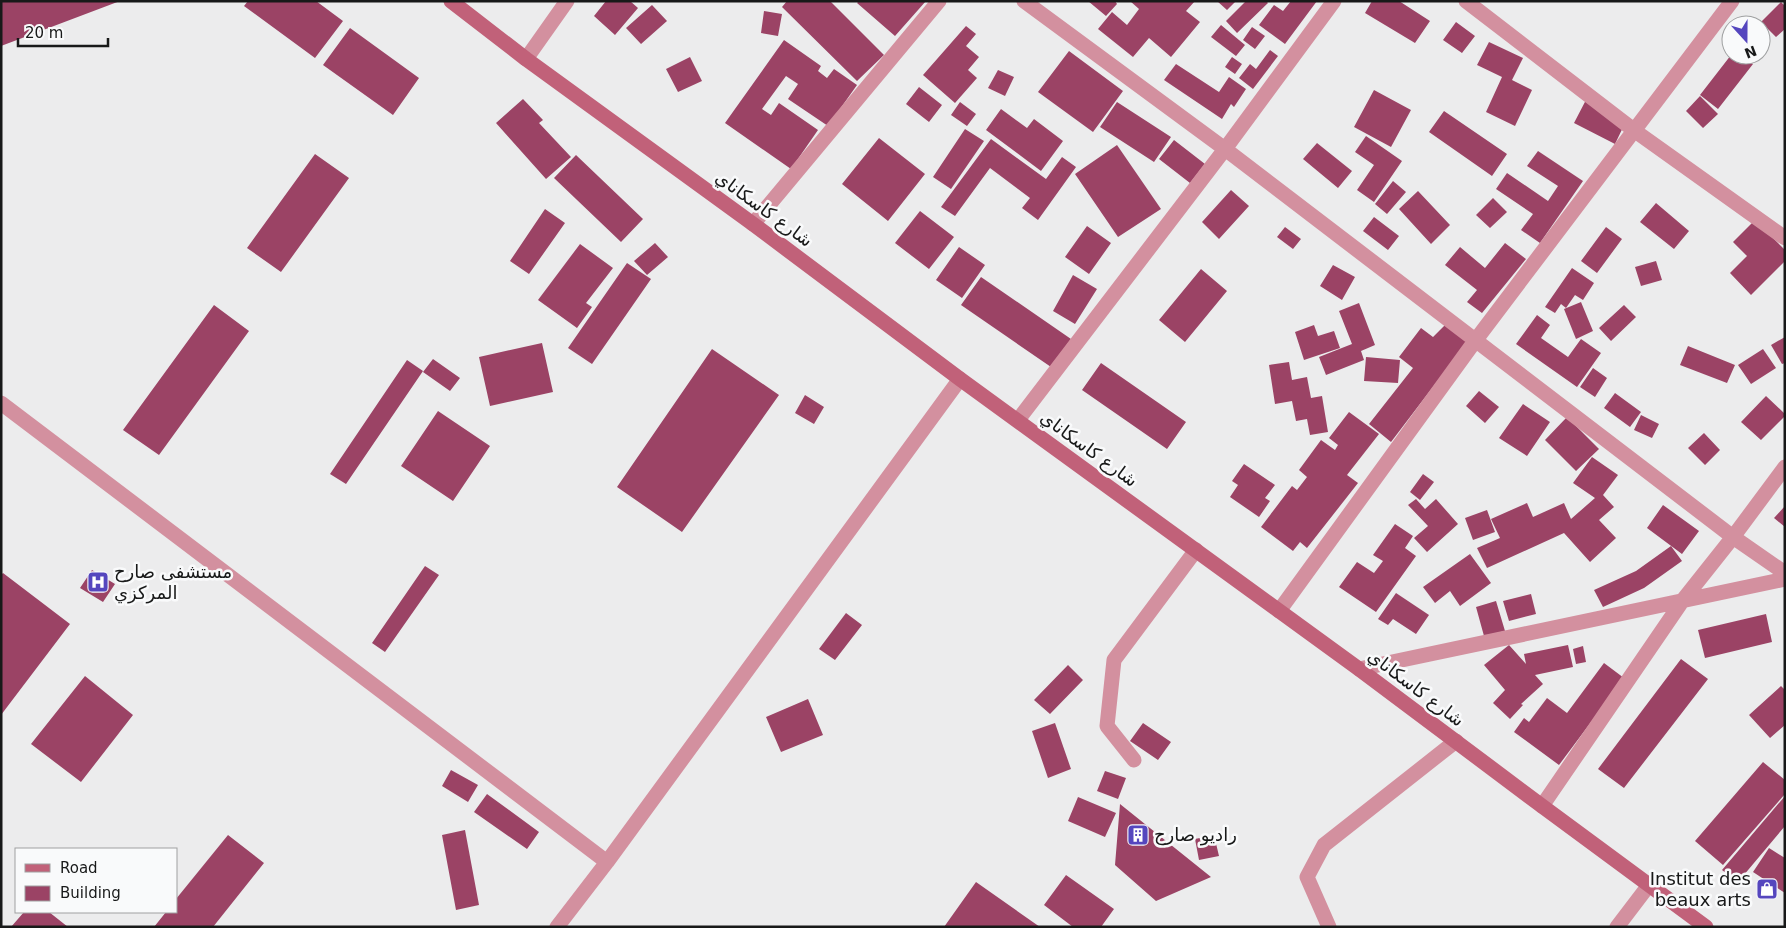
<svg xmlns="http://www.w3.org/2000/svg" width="1786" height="928" viewBox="0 0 1786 928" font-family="'DejaVu Sans','Noto Sans Arabic',sans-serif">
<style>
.building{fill:#9b4365}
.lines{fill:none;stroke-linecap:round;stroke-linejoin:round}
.lane{stroke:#d3909f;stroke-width:15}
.street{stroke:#d3909f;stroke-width:15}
.secondary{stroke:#c16179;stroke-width:15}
.labels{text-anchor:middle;stroke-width:5;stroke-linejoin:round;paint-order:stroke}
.street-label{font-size:18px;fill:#181919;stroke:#f9fafb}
.poi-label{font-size:18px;fill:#181919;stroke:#f9fafb;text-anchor:start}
</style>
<rect width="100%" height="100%" fill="#ececed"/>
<path class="building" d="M 1,1 L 120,1 L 1,46 Z
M 248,1 L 316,1 L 343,21 L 315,58 L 244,6 Z
M 606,1 L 630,1 L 638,8 L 615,35 L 594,16 Z
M 787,1 L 830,1 L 884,55 L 857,81 L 782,7 Z
M 859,1 L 926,1 L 895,36 L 857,3 Z
M 1088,1 L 1115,1 L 1117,4 L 1106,16 Z
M 1130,1 L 1195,1 L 1186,11 L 1200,22 L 1171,57 L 1149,38 L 1133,57 L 1098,29 L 1112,12 L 1127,25 L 1139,9 Z
M 1217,1 L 1236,1 L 1227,10 Z
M 1246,1 L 1266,1 L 1268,3 L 1237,33 L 1226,21 Z
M 1291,1 L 1317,1 L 1285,44 L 1259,25 L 1274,5 L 1283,11 Z
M 1372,1 L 1399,1 L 1430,21 L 1415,43 L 1365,13 Z
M 1781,2 L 1785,6 L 1785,29 L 1776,37 L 1761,22 Z
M 652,5 L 667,21 L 641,44 L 626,28 Z
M 764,11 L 782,14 L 778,36 L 761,33 Z
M 1456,22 L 1475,36 L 1462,53 L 1443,40 Z
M 1221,25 L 1245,45 L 1236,56 L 1211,37 Z
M 966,26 L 976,34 L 966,46 L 979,57 L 968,70 L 977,78 L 955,103 L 923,75 Z
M 1252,27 L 1265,36 L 1255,49 L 1243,40 Z
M 350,28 L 419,78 L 393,115 L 323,65 Z
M 784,40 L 821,66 L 818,71 L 827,78 L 834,69 L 857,85 L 828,126 L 788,99 L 798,84 L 786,76 L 762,109 L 771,115 L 779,103 L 818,130 L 791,169 L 725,123 Z
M 1489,42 L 1523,58 L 1512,80 L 1532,90 L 1515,126 L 1486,112 L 1502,77 L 1477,65 Z
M 1270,50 L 1278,56 L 1253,89 L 1239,78 L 1250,64 L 1256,69 Z
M 1069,51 L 1123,91 L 1093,132 L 1038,92 Z
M 1731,55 L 1741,55 L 1753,64 L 1718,109 L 1700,95 Z
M 690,57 L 702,81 L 678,92 L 666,69 Z
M 1232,57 L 1242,64 L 1235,74 L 1225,67 Z
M 1176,64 L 1219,92 L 1229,77 L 1246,89 L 1234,107 L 1231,104 L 1222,119 L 1164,80 Z
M 998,70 L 1014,77 L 1005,96 L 988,88 Z
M 919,87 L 942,105 L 929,122 L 906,104 Z
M 1374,90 L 1411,110 L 1391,147 L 1354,127 Z
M 1700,96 L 1718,114 L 1703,128 L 1686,111 Z
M 1587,98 L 1627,119 L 1615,144 L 1574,123 Z
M 523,99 L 543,120 L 539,123 L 571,157 L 546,179 L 496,123 Z
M 960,102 L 976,114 L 967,126 L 951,115 Z
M 1117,102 L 1171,137 L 1154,162 L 1100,127 Z
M 1001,109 L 1027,128 L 1034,119 L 1063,141 L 1041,171 L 986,130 Z
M 1444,111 L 1507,154 L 1492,176 L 1429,132 Z
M 965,129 L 984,141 L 951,189 L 933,177 Z
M 1366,136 L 1402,161 L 1374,202 L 1357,190 L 1374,165 L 1355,152 Z
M 879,138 L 925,174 L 888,221 L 842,184 Z
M 991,139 L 1046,179 L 1062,157 L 1076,167 L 1038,220 L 1022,208 L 1030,198 L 990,168 L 955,216 L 941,207 Z
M 1174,140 L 1205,164 L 1190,183 L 1159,159 Z
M 1317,143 L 1352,171 L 1338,188 L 1303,159 Z
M 1117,145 L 1161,209 L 1118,237 L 1075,174 Z
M 1538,151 L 1583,181 L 1540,243 L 1521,230 L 1533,214 L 1496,189 L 1507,173 L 1548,201 L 1558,186 L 1527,166 Z
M 315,154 L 349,178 L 281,272 L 247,248 Z
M 576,155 L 643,219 L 621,242 L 554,178 Z
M 1393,181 L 1406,192 L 1387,214 L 1375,204 Z
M 1231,190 L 1249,206 L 1219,239 L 1202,222 Z
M 1418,191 L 1450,225 L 1431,244 L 1399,209 Z
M 1493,198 L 1507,212 L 1490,228 L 1476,215 Z
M 1656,203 L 1689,231 L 1674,249 L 1640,222 Z
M 545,209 L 565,223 L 529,274 L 510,261 Z
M 920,211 L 954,237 L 929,269 L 895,243 Z
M 1374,217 L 1399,236 L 1388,250 L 1363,231 Z
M 1755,220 L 1785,250 L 1785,261 L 1751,295 L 1730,273 L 1747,256 L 1733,242 Z
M 1087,226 L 1111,243 L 1089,274 L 1065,257 Z
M 1285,227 L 1301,239 L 1293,249 L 1277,237 Z
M 1606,227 L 1622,239 L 1597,273 L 1581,261 Z
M 655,243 L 668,257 L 647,275 L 634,261 Z
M 1505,243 L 1526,259 L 1482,313 L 1467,302 L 1477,290 L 1445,265 L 1460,247 L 1485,268 Z
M 580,244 L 613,268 L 586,303 L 592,307 L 577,328 L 538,300 Z
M 959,247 L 985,265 L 962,298 L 936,280 Z
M 1656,261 L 1662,280 L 1641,286 L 1635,267 Z
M 627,263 L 651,279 L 592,364 L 568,348 Z
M 1333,265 L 1355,277 L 1342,300 L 1320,286 Z
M 1572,268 L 1594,283 L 1583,300 L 1575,295 L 1566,308 L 1561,304 L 1555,313 L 1545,307 Z
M 1201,269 L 1227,291 L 1185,342 L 1159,320 Z
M 1073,275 L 1097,289 L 1075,324 L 1053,311 Z
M 981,277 L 1071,339 L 1051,367 L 961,305 Z
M 1581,302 L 1593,331 L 1576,339 L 1564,309 Z
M 1359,303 L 1375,345 L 1361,351 L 1364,360 L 1326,375 L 1319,357 L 1352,344 L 1339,311 Z
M 214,305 L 249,331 L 159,455 L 123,430 Z
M 1624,305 L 1636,317 L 1611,341 L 1599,328 Z
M 1537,315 L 1550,325 L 1541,338 L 1568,357 L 1581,339 L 1601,353 L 1577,387 L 1516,344 Z
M 1448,322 L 1471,343 L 1455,358 L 1391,442 L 1369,424 L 1413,368 L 1399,357 L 1421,328 L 1433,337 Z
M 1314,325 L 1318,336 L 1334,331 L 1340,348 L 1304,360 L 1295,332 Z
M 1785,337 L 1785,363 L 1782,364 L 1771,345 Z
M 542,343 L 553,392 L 490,406 L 479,357 Z
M 1688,346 L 1735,365 L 1727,383 L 1680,365 Z
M 712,349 L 779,395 L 682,532 L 617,487 Z
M 1763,349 L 1776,368 L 1751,384 L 1738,365 Z
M 1366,357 L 1400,360 L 1398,383 L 1364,381 Z
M 433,359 L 460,378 L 450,391 L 423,372 Z
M 407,360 L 423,371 L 346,484 L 330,474 Z
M 1289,362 L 1292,380 L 1307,377 L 1311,398 L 1322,396 L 1328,432 L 1310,435 L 1307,419 L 1296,421 L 1292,401 L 1275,404 L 1269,365 Z
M 1101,363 L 1186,422 L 1167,449 L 1082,390 Z
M 1593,368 L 1607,378 L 1595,397 L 1580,387 Z
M 1479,391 L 1499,407 L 1485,423 L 1466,406 Z
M 1615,393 L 1641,412 L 1630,427 L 1604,408 Z
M 805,395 L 824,407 L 814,424 L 795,413 Z
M 1766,396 L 1785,414 L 1785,416 L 1761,440 L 1741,422 Z
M 1523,404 L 1550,422 L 1527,456 L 1499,438 Z
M 438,411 L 490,446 L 453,501 L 401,466 Z
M 1349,412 L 1379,434 L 1347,475 L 1358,483 L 1307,548 L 1300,542 L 1293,551 L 1261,527 L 1292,486 L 1297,490 L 1307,477 L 1299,470 L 1321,440 L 1335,450 L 1338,445 L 1329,438 Z
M 1641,415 L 1659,424 L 1652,438 L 1634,430 Z
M 1567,417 L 1599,449 L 1576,471 L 1545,440 Z
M 1704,433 L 1720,450 L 1705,465 L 1688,448 Z
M 1592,457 L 1618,475 L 1603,495 L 1614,507 L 1599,520 L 1616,538 L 1590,562 L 1564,533 L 1487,568 L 1477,548 L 1500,538 L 1491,519 L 1527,503 L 1533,517 L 1564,503 L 1571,519 L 1595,498 L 1573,483 Z
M 1244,464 L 1275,485 L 1265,498 L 1270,501 L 1259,517 L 1230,497 L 1238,485 L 1232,481 Z
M 1423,474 L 1434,482 L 1420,500 L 1410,492 Z
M 1416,499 L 1425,509 L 1436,499 L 1458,524 L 1427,552 L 1414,538 L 1428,526 L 1408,505 Z
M 1663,505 L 1699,531 L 1682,554 L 1647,528 Z
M 1785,506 L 1785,527 L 1774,518 Z
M 1487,510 L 1495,532 L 1473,540 L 1465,518 Z
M 1395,524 L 1413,536 L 1405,548 L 1416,556 L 1376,612 L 1339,587 L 1357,562 L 1374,573 L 1383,561 L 1373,555 Z
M 1671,546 L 1682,561 L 1644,588 L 1603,607 L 1594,590 L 1636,571 Z
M 1470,554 L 1491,583 L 1460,606 L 1450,591 L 1435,603 L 1423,587 Z
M 425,566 L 439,575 L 385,652 L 372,643 Z
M 92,570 L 115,584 L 103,602 L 80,588 Z
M 3,573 L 70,624 L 1,715 L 1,575 Z
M 1396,593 L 1429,615 L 1416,634 L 1393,619 L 1388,625 L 1378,619 Z
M 1531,594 L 1536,614 L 1509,621 L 1503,601 Z
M 1496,601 L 1505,631 L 1484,636 L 1476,607 Z
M 846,613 L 862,625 L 835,660 L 819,649 Z
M 1766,614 L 1772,642 L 1705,658 L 1698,630 Z
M 1509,645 L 1526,664 L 1524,654 L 1568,645 L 1573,667 L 1535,675 L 1543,684 L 1521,704 L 1523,705 L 1510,719 L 1493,703 L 1505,690 L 1484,665 Z
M 1583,646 L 1586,662 L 1576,664 L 1573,649 Z
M 1681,659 L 1708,679 L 1624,788 L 1598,769 Z
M 1604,663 L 1624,678 L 1559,765 L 1514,732 L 1524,718 L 1529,722 L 1547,698 L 1567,713 Z
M 1068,665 L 1083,680 L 1050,714 L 1034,700 Z
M 85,676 L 133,715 L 81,782 L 31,744 Z
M 1781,686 L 1785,690 L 1785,725 L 1770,738 L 1749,715 Z
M 808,699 L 823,735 L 781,752 L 766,717 Z
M 1055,723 L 1071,769 L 1048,778 L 1032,731 Z
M 1143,723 L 1171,742 L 1158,760 L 1130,741 Z
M 1763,762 L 1785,780 L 1785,794 L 1723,865 L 1695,841 Z
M 451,770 L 478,785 L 468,802 L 442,786 Z
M 1105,771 L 1126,778 L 1118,799 L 1097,791 Z
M 487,794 L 539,832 L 527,849 L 474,812 Z
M 1785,796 L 1785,826 L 1738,882 L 1722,870 Z
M 1078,797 L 1116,813 L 1105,837 L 1068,821 Z
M 1120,804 L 1211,877 L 1156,901 L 1115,865 Z
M 465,830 L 479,905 L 456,910 L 442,835 Z
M 228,835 L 264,863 L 213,927 L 154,927 L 166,912 L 176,912 L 176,899 Z
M 1214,835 L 1219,856 L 1199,860 L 1195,839 Z
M 1769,848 L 1785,858 L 1785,893 L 1753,872 Z
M 1066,875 L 1114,909 L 1101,927 L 1073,927 L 1044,905 Z
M 976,882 L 1040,927 L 944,927 Z
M 24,912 L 49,912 L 68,927 L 11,927 Z"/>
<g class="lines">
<path class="lane" d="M 1134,760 L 1107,726 L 1114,660 L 1196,550
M 1329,927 L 1307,877 L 1324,845 L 1456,741"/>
<path class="street" d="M 1024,1 L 1225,149 L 1733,537 L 1785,573
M 1466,1 L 1635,131 L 1785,238
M 526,59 L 567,1
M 753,224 L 939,1
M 1,403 L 607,862
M 1018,420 L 1225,149 L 1334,1
M 1279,611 L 1475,341 L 1732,1
M 1359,669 L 1785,579
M 1542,806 L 1683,600 L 1733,537 L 1785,467
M 557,927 L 607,862 L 960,379
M 1617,927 L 1649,885"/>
<path class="secondary" d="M 451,1 L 526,59 L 753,224 L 960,379 L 1359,669 L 1542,806 L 1706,927"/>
</g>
<defs>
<g id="hospital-square" transform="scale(1.125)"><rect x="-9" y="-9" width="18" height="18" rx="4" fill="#5546be" stroke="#f9fafb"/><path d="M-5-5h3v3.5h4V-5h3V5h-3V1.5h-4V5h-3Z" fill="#fff"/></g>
<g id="building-square" transform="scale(1.125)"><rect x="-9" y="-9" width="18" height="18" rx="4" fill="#5546be" stroke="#f9fafb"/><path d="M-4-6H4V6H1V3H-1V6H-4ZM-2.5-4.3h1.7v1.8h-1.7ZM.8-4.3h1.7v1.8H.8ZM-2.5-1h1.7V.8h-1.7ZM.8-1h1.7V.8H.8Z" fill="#fff"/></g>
<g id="shop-square" transform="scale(1.125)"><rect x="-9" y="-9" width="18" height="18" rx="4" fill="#5546be" stroke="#f9fafb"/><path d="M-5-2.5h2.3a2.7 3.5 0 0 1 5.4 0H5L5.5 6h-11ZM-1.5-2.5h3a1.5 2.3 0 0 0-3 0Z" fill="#fff"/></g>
</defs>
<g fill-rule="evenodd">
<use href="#hospital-square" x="98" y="582"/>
<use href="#building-square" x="1138" y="835"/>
<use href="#shop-square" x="1767" y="889"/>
</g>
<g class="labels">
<g class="street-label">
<text transform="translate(764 209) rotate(36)" y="6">شارع كاسكاناي</text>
<text transform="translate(1089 449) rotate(36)" y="6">شارع كاسكاناي</text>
<text transform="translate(1416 688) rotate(37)" y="6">شارع كاسكاناي</text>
</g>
<g class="poi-label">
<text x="114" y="578">مستشفى صارح<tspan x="114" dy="21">المركزي</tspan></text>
<text x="1154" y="841">راديو صارح</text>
<text x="1751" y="885" text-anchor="end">Institut des<tspan x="1751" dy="21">beaux arts</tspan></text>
</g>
</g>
<rect width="1786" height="928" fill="none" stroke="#181919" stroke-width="5"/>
<rect x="15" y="848" width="162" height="65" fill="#f9fafb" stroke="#9fa0a1"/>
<rect x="25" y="864" width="25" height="8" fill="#c16179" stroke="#9fa0a1"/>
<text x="60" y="873" font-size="15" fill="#181919">Road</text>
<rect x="25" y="886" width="25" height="15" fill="#9b4365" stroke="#9fa0a1"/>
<text x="60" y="898" font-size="15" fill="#181919">Building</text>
<g transform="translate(1746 40) rotate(159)"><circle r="24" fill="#f9fafb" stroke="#9fa0a1"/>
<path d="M0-4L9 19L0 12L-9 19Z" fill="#5546be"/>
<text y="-8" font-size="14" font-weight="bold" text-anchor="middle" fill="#181919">N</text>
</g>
<path d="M18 38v8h90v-8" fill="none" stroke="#181919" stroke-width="2.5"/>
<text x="25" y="38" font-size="15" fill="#181919" stroke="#f9fafb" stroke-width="4" paint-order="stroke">20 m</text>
</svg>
